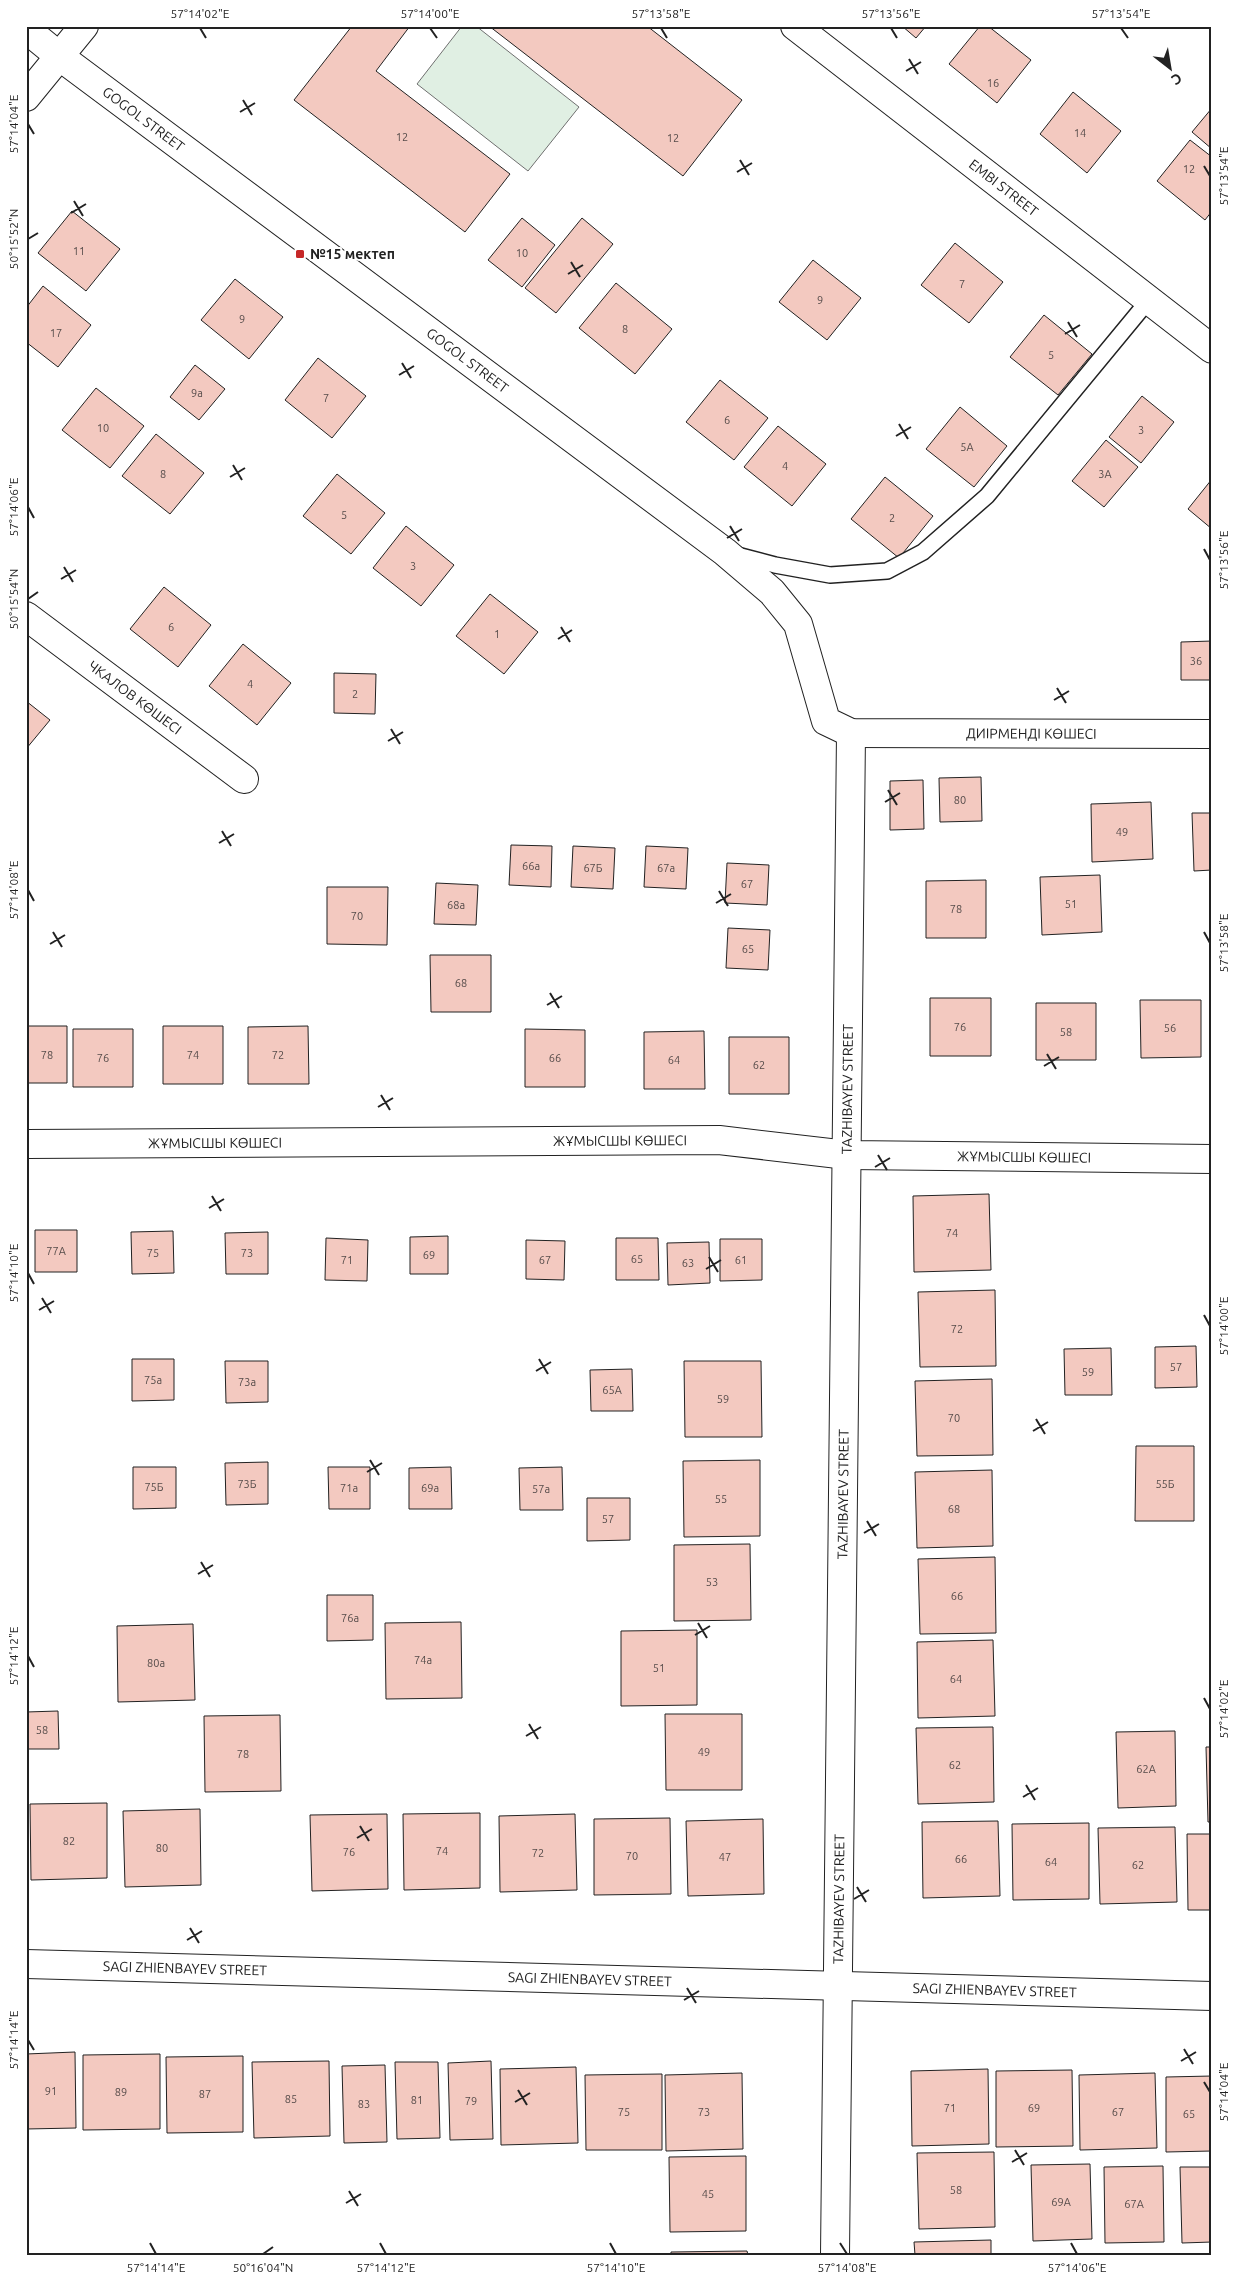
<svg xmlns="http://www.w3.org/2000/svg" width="1238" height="2281" viewBox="0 0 1238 2281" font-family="Ubuntu,sans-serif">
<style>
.green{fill:#e0efe3;stroke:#6f6f6f}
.building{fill:#f3c9c0;stroke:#222}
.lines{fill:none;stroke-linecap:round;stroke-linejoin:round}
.service-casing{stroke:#222;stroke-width:18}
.minor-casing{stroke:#222;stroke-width:30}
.secondary-casing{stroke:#222;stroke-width:30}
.service{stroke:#fff;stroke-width:15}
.minor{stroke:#fff;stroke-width:28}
.secondary{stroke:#fff;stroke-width:28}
.ticks{fill:none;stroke:#222;stroke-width:2}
.poi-dot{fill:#c62828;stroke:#fff;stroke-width:2}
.labels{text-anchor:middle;stroke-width:4;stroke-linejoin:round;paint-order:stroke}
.number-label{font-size:11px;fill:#564c4a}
.street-label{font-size:14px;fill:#222;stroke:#fff}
.poi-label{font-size:14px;font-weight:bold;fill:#222;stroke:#fff;text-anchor:start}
.neatline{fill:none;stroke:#222;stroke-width:2}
.ticks-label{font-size:12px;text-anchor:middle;fill:#222}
</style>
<rect width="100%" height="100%" fill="#fff"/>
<path class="green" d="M 462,26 L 476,26 L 579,107 L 528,171 L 417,84 Z"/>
<path class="building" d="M 352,26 L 410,26 L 376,71 L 510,174 L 465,232 L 294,100 Z
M 489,26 L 647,26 L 742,100 L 683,176 Z
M 902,26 L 926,26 L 916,38 Z
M 980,26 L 988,26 L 1031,60 L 997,103 L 949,64 Z
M 1073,92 L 1121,131 L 1087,173 L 1040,134 Z
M 1212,108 L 1212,149 L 1192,132 Z
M 1190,140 L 1212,157 L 1212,211 L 1205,220 L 1157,181 Z
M 72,211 L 120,249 L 86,291 L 38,253 Z
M 522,218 L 555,245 L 522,287 L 488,260 Z
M 582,218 L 613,244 L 556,313 L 525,288 Z
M 955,243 L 1003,282 L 969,323 L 921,285 Z
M 813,260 L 861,298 L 827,340 L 779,302 Z
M 235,279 L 283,317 L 249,359 L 201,320 Z
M 616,283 L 672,329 L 635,374 L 579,328 Z
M 43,286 L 91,325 L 58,367 L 26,342 L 26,308 Z
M 1044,315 L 1092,354 L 1058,395 L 1010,357 Z
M 318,358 L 366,396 L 332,438 L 285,400 Z
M 195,365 L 225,389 L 199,420 L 170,397 Z
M 720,380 L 768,418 L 734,460 L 686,422 Z
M 96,388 L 144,426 L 110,468 L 62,430 Z
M 1142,396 L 1174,422 L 1141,463 L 1109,437 Z
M 960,407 L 1007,446 L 974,487 L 926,449 Z
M 778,426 L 826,464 L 792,506 L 744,467 Z
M 156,434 L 204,473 L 170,514 L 122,476 Z
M 1106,440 L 1138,467 L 1104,507 L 1072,481 Z
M 337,474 L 385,513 L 351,554 L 303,516 Z
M 885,477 L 933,516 L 899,558 L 851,519 Z
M 1212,479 L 1212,529 L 1188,509 Z
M 406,526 L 454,565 L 421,606 L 373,568 Z
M 164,587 L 211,625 L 178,667 L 130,629 Z
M 490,594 L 538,632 L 504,674 L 456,636 Z
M 1212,641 L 1212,680 L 1181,680 L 1181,642 Z
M 243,644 L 291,683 L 257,725 L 209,686 Z
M 334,673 L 376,674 L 375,714 L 334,713 Z
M 26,701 L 50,720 L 26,749 Z
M 981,777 L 982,821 L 940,822 L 939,778 Z
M 923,780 L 924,829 L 890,830 L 890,781 Z
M 1151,802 L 1153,859 L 1092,862 L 1091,804 Z
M 1192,813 L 1212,813 L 1212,870 L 1194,871 Z
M 511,845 L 552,846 L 551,887 L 509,885 Z
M 573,846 L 615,848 L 613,889 L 571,887 Z
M 646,846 L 688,848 L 686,889 L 644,887 Z
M 727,863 L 769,865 L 767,905 L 725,903 Z
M 1100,875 L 1102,932 L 1042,935 L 1040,877 Z
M 986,880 L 986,938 L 926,938 L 926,881 Z
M 436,883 L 478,885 L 476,925 L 434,924 Z
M 327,887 L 388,887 L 387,945 L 327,944 Z
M 728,928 L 770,930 L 768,970 L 726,968 Z
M 430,955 L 491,955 L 491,1012 L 431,1012 Z
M 930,998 L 991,998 L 991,1056 L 930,1056 Z
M 1140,1000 L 1201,1000 L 1201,1057 L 1141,1058 Z
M 1036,1003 L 1096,1003 L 1096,1060 L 1036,1060 Z
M 26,1026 L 67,1026 L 67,1083 L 26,1083 Z
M 163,1026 L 223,1026 L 223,1084 L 163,1084 Z
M 308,1026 L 309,1084 L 248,1084 L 248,1027 Z
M 73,1029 L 133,1029 L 133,1087 L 73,1087 Z
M 525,1029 L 585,1030 L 585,1087 L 525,1087 Z
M 704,1031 L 705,1089 L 644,1089 L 644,1032 Z
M 729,1037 L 789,1037 L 789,1094 L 729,1094 Z
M 989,1194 L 991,1270 L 914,1272 L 913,1196 Z
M 35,1230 L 77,1230 L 77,1272 L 35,1272 Z
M 173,1231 L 174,1273 L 132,1274 L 131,1232 Z
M 268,1232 L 268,1274 L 226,1274 L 225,1233 Z
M 448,1236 L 448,1274 L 410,1274 L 410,1237 Z
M 326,1238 L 368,1240 L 367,1281 L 325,1280 Z
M 616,1238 L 658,1238 L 659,1280 L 616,1280 Z
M 720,1239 L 762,1239 L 762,1280 L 720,1281 Z
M 526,1240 L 565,1241 L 564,1280 L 526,1279 Z
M 709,1242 L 710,1283 L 668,1285 L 667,1243 Z
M 995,1290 L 996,1366 L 920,1367 L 918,1292 Z
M 1196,1346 L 1197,1387 L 1155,1388 L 1155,1347 Z
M 1111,1348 L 1112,1395 L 1065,1395 L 1064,1349 Z
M 132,1359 L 174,1359 L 174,1400 L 132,1401 Z
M 225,1361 L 268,1361 L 268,1402 L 226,1403 Z
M 684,1361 L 761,1361 L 762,1437 L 685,1437 Z
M 632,1369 L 633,1411 L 591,1411 L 590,1370 Z
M 992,1379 L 993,1455 L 917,1456 L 915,1381 Z
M 1136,1446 L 1194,1446 L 1194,1521 L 1135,1521 Z
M 760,1460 L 760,1536 L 684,1537 L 683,1461 Z
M 268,1462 L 268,1504 L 226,1505 L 225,1463 Z
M 133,1467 L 176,1467 L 176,1508 L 133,1509 Z
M 328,1467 L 370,1467 L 370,1509 L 329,1509 Z
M 451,1467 L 452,1509 L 409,1509 L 409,1468 Z
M 562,1467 L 563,1510 L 520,1510 L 519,1468 Z
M 992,1470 L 993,1546 L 917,1548 L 915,1472 Z
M 587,1498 L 630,1498 L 630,1540 L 587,1541 Z
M 750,1544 L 751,1620 L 674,1621 L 674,1545 Z
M 995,1557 L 996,1633 L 920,1634 L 918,1559 Z
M 327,1595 L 373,1595 L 373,1640 L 327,1641 Z
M 461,1622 L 462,1698 L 386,1699 L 385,1623 Z
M 193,1624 L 195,1700 L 118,1702 L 117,1626 Z
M 697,1630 L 697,1705 L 621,1706 L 621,1631 Z
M 993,1640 L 995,1716 L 918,1718 L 917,1642 Z
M 58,1711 L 59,1749 L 26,1749 L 26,1712 Z
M 665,1714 L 742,1714 L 742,1790 L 666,1790 Z
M 280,1715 L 281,1791 L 205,1792 L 204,1716 Z
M 993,1727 L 994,1802 L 918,1804 L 916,1728 Z
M 1175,1731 L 1176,1806 L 1118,1808 L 1116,1732 Z
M 1206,1747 L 1212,1747 L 1212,1822 L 1208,1822 Z
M 107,1803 L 107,1878 L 31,1880 L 30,1804 Z
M 200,1809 L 201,1885 L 125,1887 L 123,1811 Z
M 480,1813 L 480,1888 L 404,1890 L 403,1814 Z
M 387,1814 L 388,1889 L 312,1891 L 310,1815 Z
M 575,1814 L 577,1890 L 500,1892 L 499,1816 Z
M 670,1818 L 671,1894 L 594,1895 L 594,1819 Z
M 763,1819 L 764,1894 L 688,1896 L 686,1821 Z
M 998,1821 L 1000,1896 L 923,1898 L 922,1822 Z
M 1089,1823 L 1089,1899 L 1013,1900 L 1012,1824 Z
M 1175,1827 L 1177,1902 L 1100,1904 L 1098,1828 Z
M 1187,1834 L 1212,1834 L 1212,1910 L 1188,1910 Z
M 75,2052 L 76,2128 L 26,2129 L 26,2054 Z
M 160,2054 L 160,2129 L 83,2130 L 83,2055 Z
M 243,2056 L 243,2132 L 167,2133 L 166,2057 Z
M 329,2061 L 330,2136 L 254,2138 L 252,2062 Z
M 491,2061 L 493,2139 L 450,2140 L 448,2063 Z
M 395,2062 L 438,2062 L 440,2138 L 397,2139 Z
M 385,2065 L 387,2142 L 344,2143 L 342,2066 Z
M 576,2067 L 578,2143 L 501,2145 L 500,2069 Z
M 988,2069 L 989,2144 L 912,2146 L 911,2071 Z
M 1072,2070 L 1073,2146 L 996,2147 L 996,2071 Z
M 742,2073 L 743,2149 L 666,2151 L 665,2075 Z
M 1155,2073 L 1157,2148 L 1080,2150 L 1079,2075 Z
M 662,2074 L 662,2150 L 586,2150 L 585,2075 Z
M 1212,2076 L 1212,2151 L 1166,2152 L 1166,2077 Z
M 994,2152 L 995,2227 L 919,2229 L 917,2153 Z
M 746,2156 L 746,2231 L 670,2232 L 669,2157 Z
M 1090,2164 L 1092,2239 L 1033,2241 L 1031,2165 Z
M 1163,2166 L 1164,2242 L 1105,2243 L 1104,2167 Z
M 1180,2167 L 1212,2167 L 1212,2242 L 1182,2243 Z
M 991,2240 L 991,2255 L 915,2255 L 914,2242 Z
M 747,2251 L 748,2255 L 671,2255 L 671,2252 Z"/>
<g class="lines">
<g class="service-casing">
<path id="service" d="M 737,555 L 775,565 L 830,575 L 887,571 L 923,552 L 987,496 L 1148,301"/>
</g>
<g class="minor-casing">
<g id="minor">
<path id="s1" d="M 795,26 L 1212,349"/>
<path id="s2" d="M 26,29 L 59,56 L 725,552 L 772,592 L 798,624 L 826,721 L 851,733 L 1212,734"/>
<path d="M 26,97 L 84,26"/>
<path id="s3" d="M 26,616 L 244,779"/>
<path id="s4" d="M 26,1144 L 719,1140 L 847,1155 L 1212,1159"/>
<path id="s5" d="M 835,2255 L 851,733"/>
</g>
</g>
<g class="secondary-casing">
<g id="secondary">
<path id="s6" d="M 26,1964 L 1212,1996"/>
</g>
</g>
<use href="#service" class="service"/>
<use href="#minor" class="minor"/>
<use href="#secondary" class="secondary"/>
</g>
<path class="ticks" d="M 200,28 L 206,38M 430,28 L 437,38M 661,28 L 667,38M 891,28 L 897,38M 1121,28 L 1128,38M 909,59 L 918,74M 906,71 L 921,62M 243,100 L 252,115M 240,112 L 255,103M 28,124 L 34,134M 740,160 L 749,175M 1204,166 L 1210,176M 737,172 L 752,163M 74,201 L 83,216M 71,213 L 86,204M 28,239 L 38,233M 571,262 L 580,277M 568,274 L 583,265M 1068,322 L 1077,337M 1065,334 L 1080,325M 402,363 L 411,378M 399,375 L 414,366M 899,424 L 908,439M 896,436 L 911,427M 233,465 L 242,480M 230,477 L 245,468M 28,507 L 34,518M 730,526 L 739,541M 727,538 L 742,529M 1204,549 L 1210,560M 64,567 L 73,582M 61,579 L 76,570M 28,599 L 38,592M 561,627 L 570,642M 558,639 L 572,630M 1057,688 L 1066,703M 1054,700 L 1069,691M 391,729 L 400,744M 388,741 L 403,732M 888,790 L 897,805M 885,802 L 900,793M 222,831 L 231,846M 219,843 L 234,834M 28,890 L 34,901M 719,891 L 728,906M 716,903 L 731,894M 53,932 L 62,947M 1204,932 L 1210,943M 50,944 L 65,935M 550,993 L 559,1008M 547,1005 L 562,996M 1047,1054 L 1056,1069M 1044,1066 L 1059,1057M 381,1095 L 390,1110M 378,1107 L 393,1098M 878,1155 L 887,1170M 875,1167 L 890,1158M 212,1196 L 221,1211M 209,1208 L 224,1199M 709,1257 L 718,1272M 706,1269 L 721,1260M 28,1273 L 34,1284M 42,1298 L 51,1313M 39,1310 L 54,1301M 1204,1315 L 1210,1326M 539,1359 L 548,1374M 536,1371 L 551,1362M 1036,1419 L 1045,1434M 1033,1431 L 1048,1422M 370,1460 L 379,1475M 367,1472 L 382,1463M 867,1521 L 876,1536M 864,1533 L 879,1524M 201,1562 L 210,1577M 198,1574 L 213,1565M 698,1623 L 707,1638M 695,1635 L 710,1626M 28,1656 L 34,1667M 1204,1698 L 1210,1709M 529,1724 L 538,1739M 526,1736 L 541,1727M 1026,1785 L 1035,1800M 1023,1797 L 1038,1788M 360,1826 L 369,1841M 357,1838 L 372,1829M 857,1887 L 866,1902M 854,1899 L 869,1890M 190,1928 L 199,1943M 187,1940 L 202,1931M 687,1988 L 696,2003M 684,2000 L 699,1991M 28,2040 L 34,2050M 1184,2049 L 1193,2064M 1181,2061 L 1196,2052M 1204,2082 L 1210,2092M 518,2090 L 527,2105M 515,2102 L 530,2093M 1015,2150 L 1024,2165M 1012,2162 L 1027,2153M 349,2191 L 358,2206M 346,2203 L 361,2194M 150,2243 L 156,2254M 380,2243 L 386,2254M 610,2243 L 616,2254M 840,2243 L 847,2254M 1071,2243 L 1077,2254M 263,2254 L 273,2247"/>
<rect class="poi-dot" x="295" y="249" width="10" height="10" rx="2.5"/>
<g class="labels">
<g class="number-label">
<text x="993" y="87">16</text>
<text x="1080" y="137">14</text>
<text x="402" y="141">12</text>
<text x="673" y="142">12</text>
<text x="1189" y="173">12</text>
<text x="79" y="255">11</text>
<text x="522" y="257">10</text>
<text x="962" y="288">7</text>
<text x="820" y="304">9</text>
<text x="242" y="323">9</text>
<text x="625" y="333">8</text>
<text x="56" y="337">17</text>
<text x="1051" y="359">5</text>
<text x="197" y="397">9а</text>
<text x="326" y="402">7</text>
<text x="727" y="424">6</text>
<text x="103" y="432">10</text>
<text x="1141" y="434">3</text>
<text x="967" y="451">5А</text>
<text x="785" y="470">4</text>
<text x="163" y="478">8</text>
<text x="1105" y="478">3А</text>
<text x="344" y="519">5</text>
<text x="892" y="522">2</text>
<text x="413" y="570">3</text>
<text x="171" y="631">6</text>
<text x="497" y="638">1</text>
<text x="1196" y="665">36</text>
<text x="250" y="688">4</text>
<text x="355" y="698">2</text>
<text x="960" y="804">80</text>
<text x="1122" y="836">49</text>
<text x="531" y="870">66а</text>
<text x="593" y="872">67Б</text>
<text x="666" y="872">67а</text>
<text x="747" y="888">67</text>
<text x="1071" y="908">51</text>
<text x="456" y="909">68а</text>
<text x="956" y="913">78</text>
<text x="357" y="920">70</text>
<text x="748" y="953">65</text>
<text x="461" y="987">68</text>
<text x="960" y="1031">76</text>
<text x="1170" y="1032">56</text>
<text x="1066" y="1036">58</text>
<text x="47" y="1059">78</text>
<text x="193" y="1059">74</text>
<text x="278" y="1059">72</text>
<text x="103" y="1062">76</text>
<text x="555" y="1062">66</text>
<text x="674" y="1064">64</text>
<text x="759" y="1069">62</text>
<text x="952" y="1237">74</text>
<text x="56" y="1255">77А</text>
<text x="153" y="1257">75</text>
<text x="247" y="1257">73</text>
<text x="429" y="1259">69</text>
<text x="637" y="1263">65</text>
<text x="347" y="1264">71</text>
<text x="545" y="1264">67</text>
<text x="741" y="1264">61</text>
<text x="688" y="1267">63</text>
<text x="957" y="1333">72</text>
<text x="1176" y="1371">57</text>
<text x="1088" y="1376">59</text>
<text x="153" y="1384">75а</text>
<text x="247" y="1386">73а</text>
<text x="612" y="1394">65А</text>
<text x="723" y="1403">59</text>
<text x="954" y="1422">70</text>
<text x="247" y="1488">73Б</text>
<text x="1165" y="1488">55Б</text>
<text x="154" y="1491">75Б</text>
<text x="349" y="1492">71а</text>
<text x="430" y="1492">69а</text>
<text x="541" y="1493">57а</text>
<text x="721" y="1503">55</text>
<text x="954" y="1513">68</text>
<text x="608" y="1523">57</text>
<text x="712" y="1586">53</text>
<text x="957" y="1600">66</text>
<text x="350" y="1622">76а</text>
<text x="423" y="1664">74а</text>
<text x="156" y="1667">80а</text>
<text x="659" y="1672">51</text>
<text x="956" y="1683">64</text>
<text x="42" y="1734">58</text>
<text x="704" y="1756">49</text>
<text x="243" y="1758">78</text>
<text x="955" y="1769">62</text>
<text x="1146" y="1773">62А</text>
<text x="69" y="1845">82</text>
<text x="162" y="1852">80</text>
<text x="442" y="1855">74</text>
<text x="349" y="1856">76</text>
<text x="538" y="1857">72</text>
<text x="632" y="1860">70</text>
<text x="725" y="1861">47</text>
<text x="961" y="1863">66</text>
<text x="1051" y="1866">64</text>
<text x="1138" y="1869">62</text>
<text x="51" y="2095">91</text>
<text x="121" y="2096">89</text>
<text x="205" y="2098">87</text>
<text x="291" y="2103">85</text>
<text x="417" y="2104">81</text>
<text x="471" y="2105">79</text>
<text x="364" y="2108">83</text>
<text x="950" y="2112">71</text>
<text x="1034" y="2112">69</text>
<text x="624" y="2116">75</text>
<text x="704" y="2116">73</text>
<text x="1118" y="2116">67</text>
<text x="1189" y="2118">65</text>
<text x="956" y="2194">58</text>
<text x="708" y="2198">45</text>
<text x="1061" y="2206">69А</text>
<text x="1134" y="2208">67А</text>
</g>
<g class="street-label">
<text dy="5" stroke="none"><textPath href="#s2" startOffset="148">GOGOL STREET</textPath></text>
<text dy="5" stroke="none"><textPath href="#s1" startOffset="264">EMBI STREET</textPath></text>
<text dy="5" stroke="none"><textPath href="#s2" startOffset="552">GOGOL STREET</textPath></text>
<text dy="5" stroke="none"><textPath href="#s3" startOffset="136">ЧКАЛОВ КӨШЕСІ</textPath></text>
<text dy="5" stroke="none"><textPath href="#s2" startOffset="1285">ДИІРМЕНДІ КӨШЕСІ</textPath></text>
<text dy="5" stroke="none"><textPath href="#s5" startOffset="1166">TAZHIBAYEV STREET</textPath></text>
<text dy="5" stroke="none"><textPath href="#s4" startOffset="594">ЖҰМЫСШЫ КӨШЕСІ</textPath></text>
<text dy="5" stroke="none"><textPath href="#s4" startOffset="189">ЖҰМЫСШЫ КӨШЕСІ</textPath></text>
<text dy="5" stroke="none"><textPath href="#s4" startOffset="999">ЖҰМЫСШЫ КӨШЕСІ</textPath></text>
<text dy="5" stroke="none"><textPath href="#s5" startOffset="761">TAZHIBAYEV STREET</textPath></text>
<text dy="5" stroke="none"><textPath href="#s5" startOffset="356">TAZHIBAYEV STREET</textPath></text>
<text dy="5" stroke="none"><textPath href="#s6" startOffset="159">SAGI ZHIENBAYEV STREET</textPath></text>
<text dy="5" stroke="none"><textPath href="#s6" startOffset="564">SAGI ZHIENBAYEV STREET</textPath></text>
<text dy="5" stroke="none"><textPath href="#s6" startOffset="969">SAGI ZHIENBAYEV STREET</textPath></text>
</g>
<g class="poi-label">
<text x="310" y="259">№15 мектеп</text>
</g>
</g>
<rect width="1238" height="2281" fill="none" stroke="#ffffff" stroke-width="55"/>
<g transform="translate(1170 68) rotate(149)" stroke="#ffffff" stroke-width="4" paint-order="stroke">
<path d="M0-4L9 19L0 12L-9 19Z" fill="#222222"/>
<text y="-8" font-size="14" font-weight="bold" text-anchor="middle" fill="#222222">С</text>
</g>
<rect x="28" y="28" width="1182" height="2226" class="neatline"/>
<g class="ticks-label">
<text x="200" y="18">57°14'02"E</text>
<text x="430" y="18">57°14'00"E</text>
<text x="661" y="18">57°13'58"E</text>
<text x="891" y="18">57°13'56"E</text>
<text x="1121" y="18">57°13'54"E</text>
<text transform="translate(14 124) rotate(-90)" y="4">57°14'04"E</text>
<text transform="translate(1224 176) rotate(-90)" y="4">57°13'54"E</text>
<text transform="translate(14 239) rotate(-90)" y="4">50°15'52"N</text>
<text transform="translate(14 507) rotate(-90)" y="4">57°14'06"E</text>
<text transform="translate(1224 560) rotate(-90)" y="4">57°13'56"E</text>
<text transform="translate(14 599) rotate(-90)" y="4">50°15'54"N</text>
<text transform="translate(14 890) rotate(-90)" y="4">57°14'08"E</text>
<text transform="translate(1224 943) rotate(-90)" y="4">57°13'58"E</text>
<text transform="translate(14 1273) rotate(-90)" y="4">57°14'10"E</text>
<text transform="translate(1224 1326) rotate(-90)" y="4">57°14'00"E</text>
<text transform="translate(14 1656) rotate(-90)" y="4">57°14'12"E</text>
<text transform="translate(1224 1709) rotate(-90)" y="4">57°14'02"E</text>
<text transform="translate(14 2040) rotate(-90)" y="4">57°14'14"E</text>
<text transform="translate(1224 2092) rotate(-90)" y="4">57°14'04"E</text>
<text x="156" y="2272">57°14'14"E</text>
<text x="263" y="2272">50°16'04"N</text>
<text x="386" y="2272">57°14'12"E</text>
<text x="616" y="2272">57°14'10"E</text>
<text x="847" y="2272">57°14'08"E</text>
<text x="1077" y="2272">57°14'06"E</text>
</g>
</svg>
